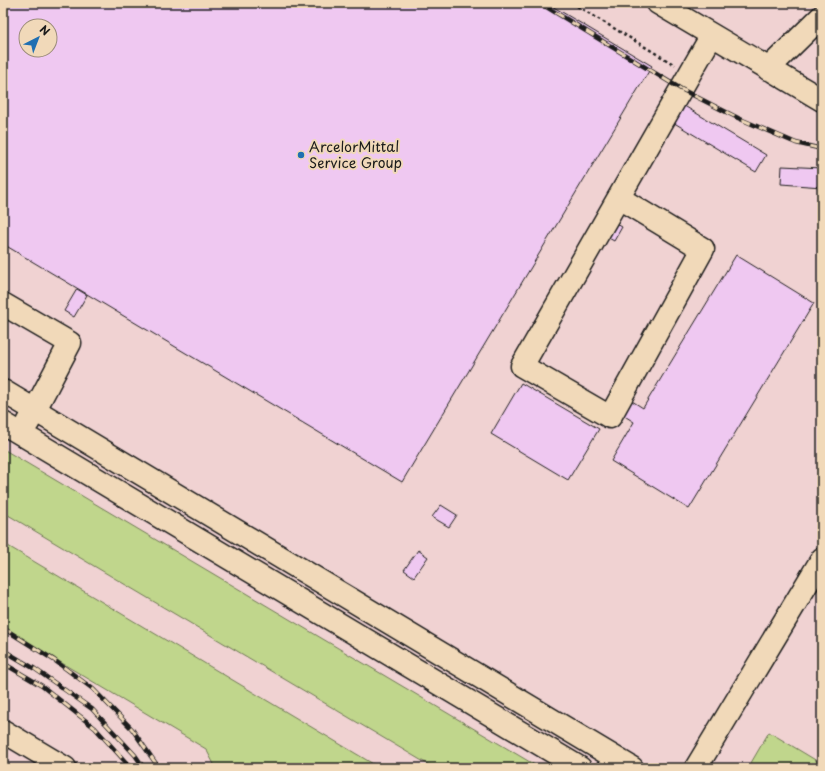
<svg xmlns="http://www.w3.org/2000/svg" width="825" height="771" viewBox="0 0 825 771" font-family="'Playpen Sans',sans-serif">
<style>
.built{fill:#f0d2d2;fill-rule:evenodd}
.green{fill:#c0d68c;stroke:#6e7954}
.building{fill:#efc8f1;stroke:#1c1c1c;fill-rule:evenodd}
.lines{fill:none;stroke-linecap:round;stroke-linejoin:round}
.minor-casing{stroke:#1c1c1c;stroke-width:25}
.path{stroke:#1c1c1c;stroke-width:2.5;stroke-dasharray:3 3;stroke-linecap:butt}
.minor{stroke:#f1d9b9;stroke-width:22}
.rail-casing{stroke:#1c1c1c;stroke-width:4.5}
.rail{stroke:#f1d9b9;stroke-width:3;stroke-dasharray:9;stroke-linecap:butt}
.poi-dot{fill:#1f6fb2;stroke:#f1d9b9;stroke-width:1.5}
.labels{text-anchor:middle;stroke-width:4;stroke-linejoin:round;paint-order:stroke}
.poi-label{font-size:14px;fill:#1c1c1c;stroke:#f1d9b9;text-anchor:start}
</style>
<rect width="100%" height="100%" fill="#f1d6c4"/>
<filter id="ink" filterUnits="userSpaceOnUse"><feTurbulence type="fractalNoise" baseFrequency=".025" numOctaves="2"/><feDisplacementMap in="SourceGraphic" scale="8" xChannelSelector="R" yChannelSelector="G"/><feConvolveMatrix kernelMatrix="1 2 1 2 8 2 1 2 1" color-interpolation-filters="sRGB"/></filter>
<g filter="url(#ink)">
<path class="built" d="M 3,3 L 822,3 L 822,768 L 3,768 ZM 26,26 L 50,26 L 50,50 L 26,50 Z"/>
<path class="green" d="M 3,449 L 540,768 L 434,768 L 3,512 Z
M 3,543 L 380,768 L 216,768 L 206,749 L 3,628 Z
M 769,732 L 822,764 L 822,768 L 748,768 Z"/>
<path class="building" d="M 3,3 L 547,3 L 652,66 L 402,482 L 3,244 ZM 26,26 L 50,26 L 50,50 L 26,50 Z
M 676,101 L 766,155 L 756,172 L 666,118 Z
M 782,166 L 822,168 L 822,187 L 781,184 Z
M 607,218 L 622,227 L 614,241 L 598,232 Z
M 736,255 L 814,303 L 689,509 L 611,461 L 634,422 L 612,408 L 621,394 L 643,408 Z
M 77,289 L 87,295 L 74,317 L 64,311 Z
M 521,383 L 599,429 L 568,480 L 491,434 Z
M 441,505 L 457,515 L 449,527 L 432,517 Z
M 418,550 L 428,557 L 414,577 L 404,570 Z"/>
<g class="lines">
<g class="minor-casing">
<path id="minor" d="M 658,3 L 822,100
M 768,69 L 822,16
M 619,198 L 703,249 L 610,417 L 522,366 L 712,35
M 3,304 L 70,343 L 28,423
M 3,391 L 632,768
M 3,423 L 580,768
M 3,731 L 65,768
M 696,768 L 822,559"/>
</g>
<path class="path" d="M 572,3 L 675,65"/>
<use href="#minor" class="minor"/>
<g class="rail-casing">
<path id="rail" d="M 540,3 L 681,89 L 738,118 L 796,143 L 822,149
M 3,628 L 54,660 L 93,689 L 132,729 L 159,768
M 3,650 L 35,669 L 92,709 L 135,755 L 144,768
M 3,663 L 42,686 L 95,728 L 131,768"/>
</g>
<use href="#rail" class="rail"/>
</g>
</g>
<circle class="poi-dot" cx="301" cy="155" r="4"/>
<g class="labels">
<g class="poi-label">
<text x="309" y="152">ArcelorMittal<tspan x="309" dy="16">Service Group</tspan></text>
</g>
</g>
<rect width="825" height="771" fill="none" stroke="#f1d9b9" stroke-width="16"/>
<rect x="8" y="8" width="809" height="755" fill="none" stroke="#1c1c1c" stroke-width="1.5" filter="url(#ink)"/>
<g transform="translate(38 38) rotate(42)"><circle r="19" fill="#f1d9b9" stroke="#9c8d7a"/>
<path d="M0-3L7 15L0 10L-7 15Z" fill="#1f6fb2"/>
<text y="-6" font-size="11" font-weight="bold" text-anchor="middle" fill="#1c1c1c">N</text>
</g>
</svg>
